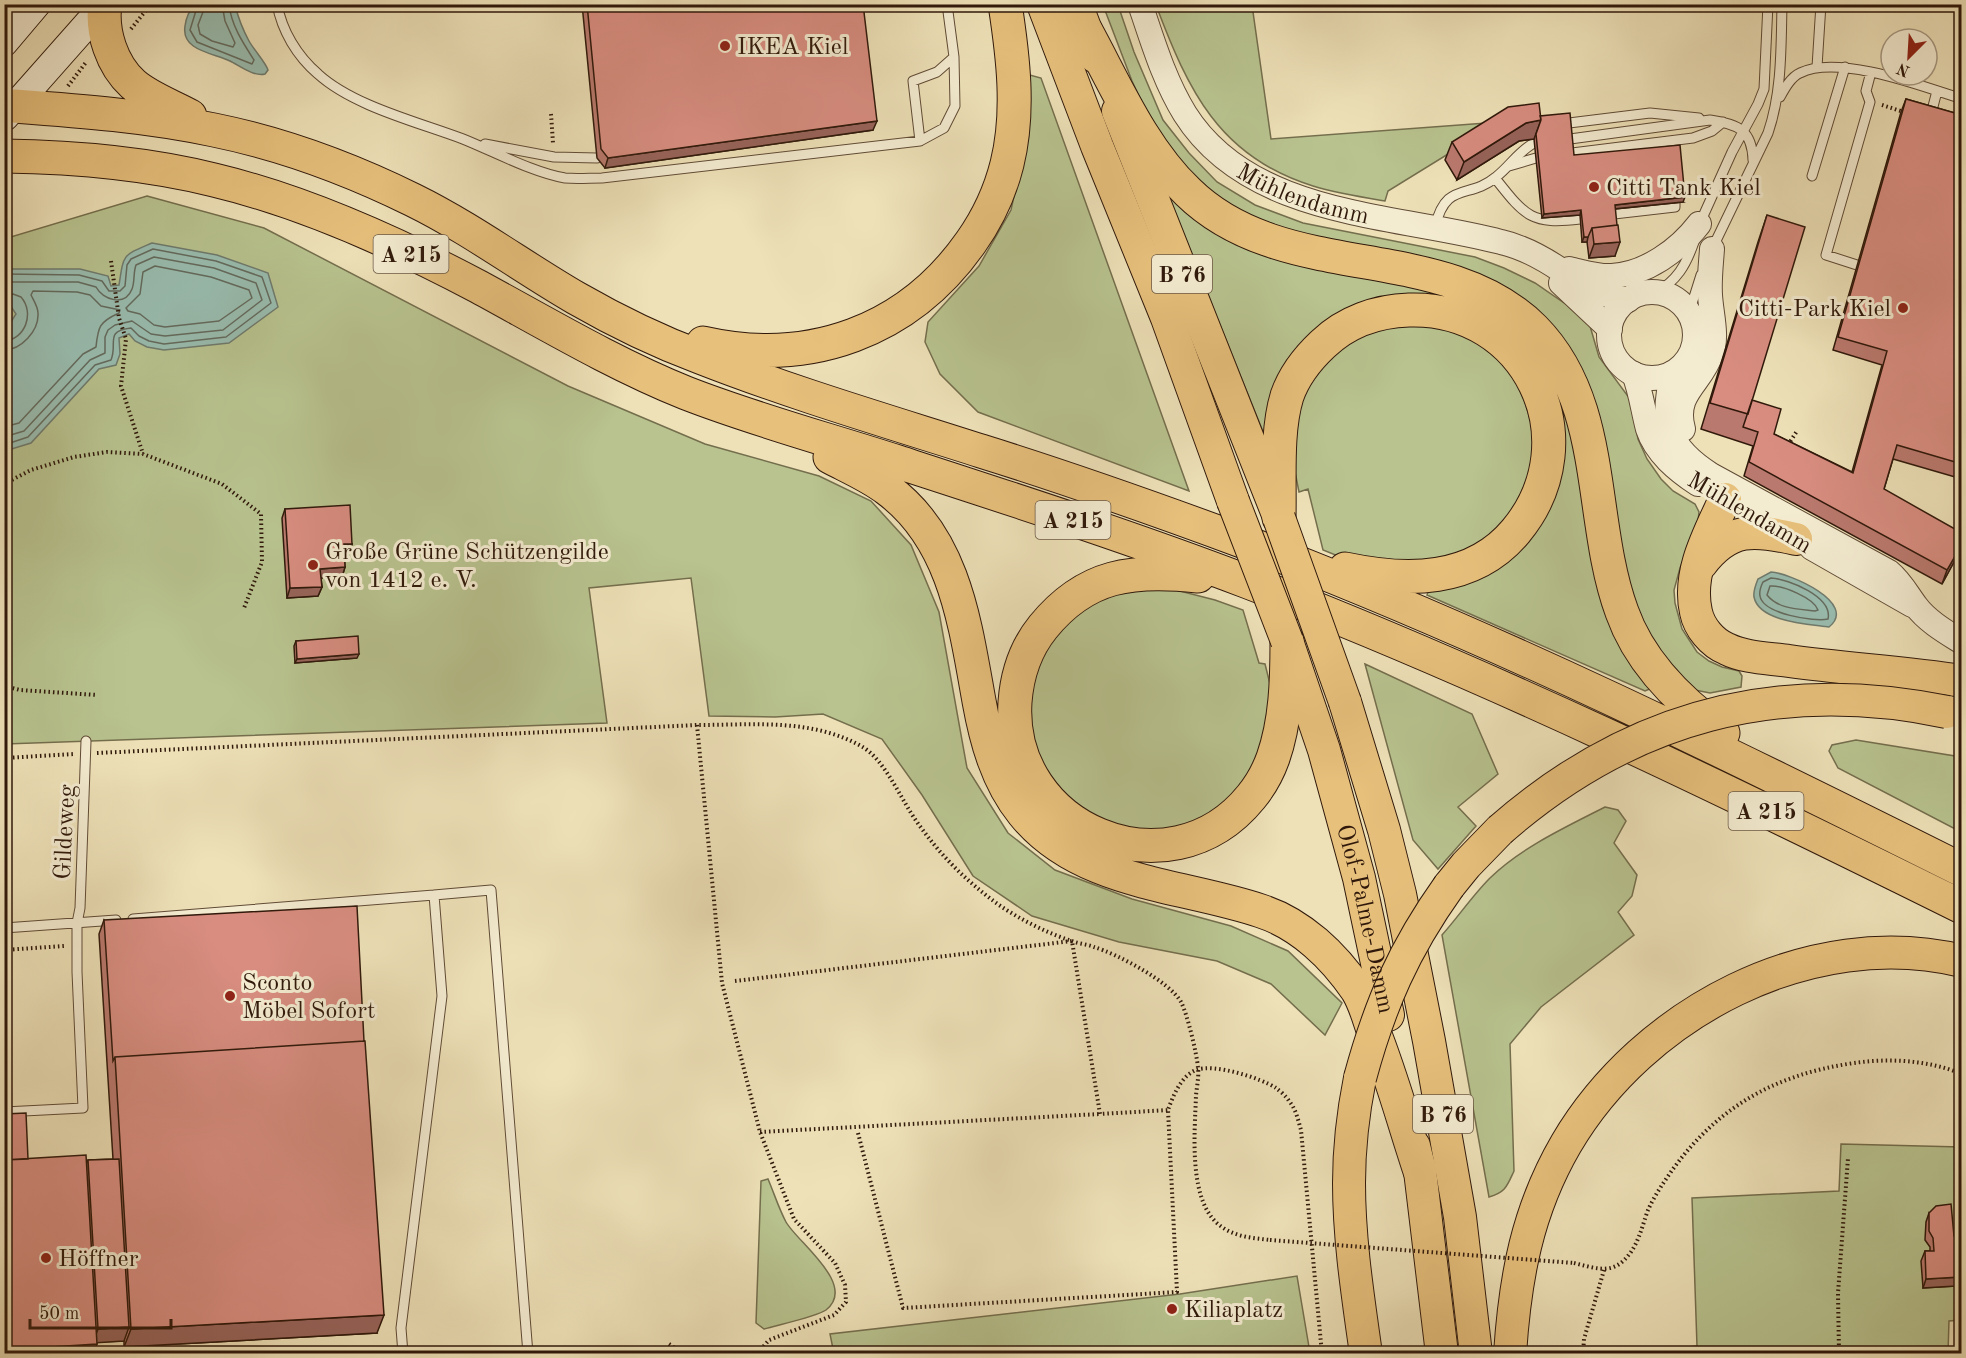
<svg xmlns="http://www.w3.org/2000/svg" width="1966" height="1358" viewBox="0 0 1966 1358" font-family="'Old Standard TT',serif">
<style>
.green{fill:#b8c38f;stroke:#746e4d;stroke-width:1.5}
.water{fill:#99bdb0;stroke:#6f7b6e;stroke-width:1.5}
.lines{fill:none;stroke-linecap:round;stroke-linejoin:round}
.shore{stroke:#646b5e;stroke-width:1.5}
.service-casing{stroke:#604b36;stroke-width:11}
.tertiary-casing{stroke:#604b36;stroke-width:26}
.secondary-casing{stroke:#30190b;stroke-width:29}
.trunk-casing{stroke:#30190b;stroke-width:34}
.motorway-casing{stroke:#30190b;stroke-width:35}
.path{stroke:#30190b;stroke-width:4;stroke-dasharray:1.5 3;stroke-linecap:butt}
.service{stroke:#f4ecd1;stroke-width:9}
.tertiary{stroke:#f4ecd1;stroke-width:24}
.secondary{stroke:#f4ecd1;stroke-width:27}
.trunk{stroke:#e7c07c;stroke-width:32}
.motorway{stroke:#e7c07c;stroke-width:33}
.trunk-bridge-casing{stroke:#30190b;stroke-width:34;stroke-linecap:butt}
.path-bridge{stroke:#30190b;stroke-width:4;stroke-dasharray:1.5 3;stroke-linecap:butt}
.trunk-bridge{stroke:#e7c07c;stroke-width:32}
.wall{fill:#ba796e;stroke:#30190b;stroke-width:1.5}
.shaded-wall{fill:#97635a;stroke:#30190b;stroke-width:1.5}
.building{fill:#d88d80;stroke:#30190b;stroke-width:1.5}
.poi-dot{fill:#8f2418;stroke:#f4ecd1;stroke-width:2}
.labels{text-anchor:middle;stroke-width:6;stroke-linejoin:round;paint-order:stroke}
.shield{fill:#f4ecd1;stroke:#6b5846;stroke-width:1.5}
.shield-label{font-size:22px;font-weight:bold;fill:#30190b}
.poi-label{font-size:24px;fill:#30190b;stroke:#f4ecd1;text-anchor:start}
.street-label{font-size:24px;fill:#30190b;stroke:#f4ecd1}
</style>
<rect width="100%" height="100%" fill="#eee1b8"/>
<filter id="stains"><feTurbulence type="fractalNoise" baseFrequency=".00333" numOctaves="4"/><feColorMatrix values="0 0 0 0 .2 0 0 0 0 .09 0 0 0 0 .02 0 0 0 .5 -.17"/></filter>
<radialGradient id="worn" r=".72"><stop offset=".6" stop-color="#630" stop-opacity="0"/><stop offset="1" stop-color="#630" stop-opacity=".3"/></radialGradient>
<path class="green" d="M 1103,5 L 1118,5 L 1134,52 L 1163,120 L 1189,153 L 1217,182 L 1255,205 L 1303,223 L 1475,257 L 1504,268 L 1535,283 L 1567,305 L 1590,326 L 1599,357 L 1630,399 L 1638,439 L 1647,459 L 1661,479 L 1673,491 L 1695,504 L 1699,512 L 1698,521 L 1680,568 L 1674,590 L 1675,603 L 1682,629 L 1697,652 L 1709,661 L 1722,667 L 1739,671 L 1742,676 L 1741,687 L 1710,693 L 1690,689 L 1668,665 L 1640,618 L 1547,325 L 1526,301 L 1494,281 L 1468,271 L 1332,245 L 1230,209 L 1169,151 L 1145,109 L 1132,81 Z
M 1156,5 L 1252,5 L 1271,139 L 1500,122 L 1388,191 L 1385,201 C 1361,197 1336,193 1313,186 C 1219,157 1188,90 1156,5 Z
M 1026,74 L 1041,78 L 1189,491 L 978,412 L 940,374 L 925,342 L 928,322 L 979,266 L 1011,210 L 1021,164 Z
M 1163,184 L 1178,195 L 1459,293 L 1556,374 L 1652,688 L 1645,691 L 1427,595 L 1430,586 L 1550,486 L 1504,332 L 1356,313 L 1268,444 Z
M 147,196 L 264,228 L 568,386 L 705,444 L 819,476 L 871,501 L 911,545 L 939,612 L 967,768 L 1008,833 L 1055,870 L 1132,899 L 1231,926 L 1288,951 L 1342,1003 L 1325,1035 L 1271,984 L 1217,961 L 1119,942 L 1032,916 L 973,876 L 922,795 L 882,739 L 823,714 L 775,717 L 709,716 L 691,578 L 589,588 L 607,723 L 5,744 L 4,239 Z
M 1449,324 L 1510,361 L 1541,445 L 1505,532 L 1433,569 L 1338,556 L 1323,550 L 1308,489 L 1299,492 L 1294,467 L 1293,417 L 1323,357 L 1372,326 Z
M 1168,588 L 1215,600 L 1243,610 L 1259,663 L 1265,664 L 1271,688 L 1264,760 L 1220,815 L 1147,836 L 1078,812 L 1030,750 L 1029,672 L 1074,611 L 1121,589 Z
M 1365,664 L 1472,714 L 1498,774 L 1458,807 L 1476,826 L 1438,869 L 1413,840 Z
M 1856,740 L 1961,757 L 1961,832 L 1838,768 L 1829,751 L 1832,745 Z
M 1605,807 L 1618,810 L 1626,821 L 1614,843 L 1637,875 L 1632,896 L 1618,912 L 1634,935 L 1541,1007 L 1510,1044 L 1514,1171 C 1507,1186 1506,1192 1489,1197 L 1442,935 C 1458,917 1473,895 1490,878 C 1522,847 1566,827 1605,807 Z
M 1841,1144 L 1961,1147 L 1961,1320 L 1949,1321 L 1948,1353 L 1637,1354 L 1697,1346 L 1692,1198 L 1839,1191 Z
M 768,1179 C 774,1193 779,1209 786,1222 C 797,1242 858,1285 826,1310 C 816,1317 777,1325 764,1329 L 756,1323 L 761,1181 Z
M 1297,1276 L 1310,1353 L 834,1354 L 830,1334 L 1180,1294 Z"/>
<path class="water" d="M 194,5 L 235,5 C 238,17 243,30 249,41 C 254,50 266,63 268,70 L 265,74 C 254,77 240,66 230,61 C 214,53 181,51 185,26 C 186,18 189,11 194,5 Z
M 152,243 L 217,255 L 268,273 L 278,307 L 229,343 L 164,350 L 147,347 L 135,341 L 129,334 L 119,338 L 120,354 L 116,365 L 99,369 L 31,443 L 5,451 L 5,331 L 16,314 L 12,308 L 5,309 L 5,269 L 80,269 L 108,276 L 111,286 L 119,285 C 124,253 122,256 152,243 Z
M 1771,572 C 1789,573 1859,603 1829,627 C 1809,624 1759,622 1754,597 C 1753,591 1756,584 1758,579 Z"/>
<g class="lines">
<path class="shore" d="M 198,4 L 190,30 L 197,42 L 252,64 L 254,60 C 243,43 231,25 229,4
M 206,4 L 198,25 L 200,34 L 212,41 L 233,47 L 235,43 L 225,21 L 222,4
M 155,266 L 211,277 L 249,290 L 252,298 L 219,321 L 165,327 L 154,325 L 140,314 L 128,311 L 126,308 L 140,294 L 143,272 Z
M 4,274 L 79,275 L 102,281 L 109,291 L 120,291 L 125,286 L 127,265 L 131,259 L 153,249 L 216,261 L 262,277 L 271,303 L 226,337 L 164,344 L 149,341 L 139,336 L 131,328 C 104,331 118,343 111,360 L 95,365 L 28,437 L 4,445
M 4,282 L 78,282 L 96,287 C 103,300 125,307 132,289 C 135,282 133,273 136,265 L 154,257 L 214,268 L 256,283 L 262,300 L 223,330 L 165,336 L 151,334 L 132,321 L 115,325 L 108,330 L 105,337 L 105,353 L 90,360 L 24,431 L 4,437
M 4,295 L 13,294 L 21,297 C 35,313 25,340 4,341
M 4,350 C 21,350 39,331 38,313 C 38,307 34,301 31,295 L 33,291 L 77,292 L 90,295 L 101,306 L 120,310 L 119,313 C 99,322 98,327 96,347 L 83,354 L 19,423 L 4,427
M 1771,578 C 1789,579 1833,597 1828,619 C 1814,622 1763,614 1760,596 C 1759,591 1761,586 1763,582 Z
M 1770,586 C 1782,585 1814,598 1818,610 L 1815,611 C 1798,609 1778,609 1767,595 Z"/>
<g class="service-casing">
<path id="service" d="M 277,4 C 282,31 297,56 318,74 C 353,106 418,122 463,139 C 493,151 534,173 565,178 C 577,179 590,178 602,178 L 920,141 L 944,128 L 955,106 L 954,57 L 947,4
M 1817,67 L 1821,4
M 1780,97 C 1785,88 1791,77 1800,73 C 1838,54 1922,86 1962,99
M 1930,118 L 1937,91
M 1569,123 L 1650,113 L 1699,118
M 1570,139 L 1710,120 C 1738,124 1752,130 1753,160
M 920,141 L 913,81 L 937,72 L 954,57
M 485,144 L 554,157 L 597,158
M 1572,153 L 1693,138 L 1712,131 L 1723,122
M 1509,166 L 1536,158
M 1812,176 L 1845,67
M 1495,178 C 1525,216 1531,225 1580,219
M 1614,214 L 1675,207 L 1675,203
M 1700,223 L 1732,152 L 1758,104 L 1764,89 L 1768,4
M 1435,227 C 1446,180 1469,200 1496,177 C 1509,167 1519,151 1534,143
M 1712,249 L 1768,133 C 1782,92 1781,48 1782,4
M 1857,265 L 1826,255 L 1870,102 L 1866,91 L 1871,72
M 1655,293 C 1677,281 1686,265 1694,242
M 1689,313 L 1701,275
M 434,895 L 491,890 L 528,1354
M 133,919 L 434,895 L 442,996 L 401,1328 L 403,1354
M 4,928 L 116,920
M 4,1112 L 83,1108 L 77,972 L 77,923 L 80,908 L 86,741"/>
</g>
<g class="tertiary-casing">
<g id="tertiary">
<path id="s1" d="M 1140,4 C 1153,42 1164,80 1185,114 C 1250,217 1394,214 1501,242 C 1523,247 1543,258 1562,271 C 1572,277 1582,285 1593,290 C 1604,295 1616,297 1628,300"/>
<path d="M 1569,269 C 1583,272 1598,277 1612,276 C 1646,274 1679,250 1699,224"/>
<path d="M 1561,283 L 1610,329"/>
<circle cx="1652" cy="335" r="43"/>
<path d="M 1673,373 C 1660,422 1667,447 1711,475 L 1889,572 C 1901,582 1907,594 1916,606 C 1927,621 1946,632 1962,642"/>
<path d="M 1634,374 C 1641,392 1643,410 1648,429 C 1656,453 1677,470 1698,484"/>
<path d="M 1683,429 C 1673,393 1702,383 1711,354 C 1718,336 1711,314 1710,295 C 1709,279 1711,264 1712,249"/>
<path d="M 1812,548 L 1912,605"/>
</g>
</g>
<g class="secondary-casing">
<path id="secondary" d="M 4,43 L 37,4
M 5,117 L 105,4"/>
</g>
<g class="trunk-casing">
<g id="trunk">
<path d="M 1043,4 L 1097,146 L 1167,318 L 1233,501"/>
<path d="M 1076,4 L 1096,57"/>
<path d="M 1118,111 L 1279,517"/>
<path d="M 1725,499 C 1709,534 1687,573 1696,612 C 1699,627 1712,643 1727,649 C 1745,658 1769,658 1789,661 C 1847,669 1904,672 1962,681"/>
<path d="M 1701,564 C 1729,527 1754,529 1796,539"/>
<path id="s2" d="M 1288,644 L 1324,750 L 1359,878 L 1388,1015"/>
<path d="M 1345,702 L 1384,830 L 1400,894 L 1429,1041 L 1460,1217 L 1476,1354"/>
<path d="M 1449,886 L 1466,865 L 1500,830"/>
<path d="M 1360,1078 C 1353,1113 1349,1148 1349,1183 C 1349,1240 1358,1297 1366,1354"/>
<path d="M 1414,1146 L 1420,1171 L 1442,1354"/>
<path d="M 1510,1354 C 1515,1278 1527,1211 1566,1144 C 1643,1013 1810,924 1962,961"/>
</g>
</g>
<g class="motorway-casing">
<path id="motorway" d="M 105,4 C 101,32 112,65 133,84 C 149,98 172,106 190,116
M 1086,31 C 1116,86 1142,148 1188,192 C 1284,286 1443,238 1534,329 C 1608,404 1588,520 1622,612 C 1640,663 1680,702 1723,733
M 14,106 C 81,111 148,116 214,130 C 283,144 350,169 413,200 C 470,228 521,266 576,298 C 616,321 657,341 700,357 C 792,393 887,421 981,451 C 1071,479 1161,511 1250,544 C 1494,637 1728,753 1962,870
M 4,156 C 75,157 146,163 214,180 C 306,202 396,243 479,287 C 547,324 614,364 686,393 C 755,420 827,439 898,462 C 1015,500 1133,538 1248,582 C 1492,676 1728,791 1962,907
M 703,343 C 809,367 908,332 971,242 C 988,218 1000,192 1007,164 C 1020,112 1013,56 1005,4
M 830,457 C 849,467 870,476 887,489 C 955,539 965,624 979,701 C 986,740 997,781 1023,813 C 1080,884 1181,884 1261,911 C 1301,924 1334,956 1357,990 C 1364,1001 1368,1015 1372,1027 C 1391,1074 1404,1123 1420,1171
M 1279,518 C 1280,479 1276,432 1287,396 C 1294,376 1308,358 1323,344 C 1346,322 1377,311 1409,310 C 1527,306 1592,439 1516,531 C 1473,583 1406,582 1345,569
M 1198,576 C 1133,569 1086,574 1043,627 C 1026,648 1017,675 1015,702 C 1007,829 1169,898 1251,797 C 1260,786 1268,772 1273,758 C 1286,721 1287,680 1287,641"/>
</g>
<path class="path" d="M 131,29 L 151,4
M 68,86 L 87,61
M 1882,105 L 1907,113
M 551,114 L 553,143
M 111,261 L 119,318 L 126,339 L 121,386 L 143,454
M 1788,445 L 1797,431
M 4,484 L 31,470 L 74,457 L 107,452 L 143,454 L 222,484 L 261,514 L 262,562 L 244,608
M 4,686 L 20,690 L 97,695
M 697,725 L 722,983 L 760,1132 L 794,1219 L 835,1263 L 845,1285 L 846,1302 L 834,1315 L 769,1340 L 757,1354
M 97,753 L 697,725 C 752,725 811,718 861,746 C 885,759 901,800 917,822 C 940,855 966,881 999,905 C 1021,920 1047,933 1072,941 C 1079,944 1087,944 1094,947 C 1117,954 1169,981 1181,1002 C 1187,1013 1197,1054 1198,1068 C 1199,1076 1197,1086 1196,1095 C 1195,1131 1187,1204 1222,1227 C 1236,1237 1253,1238 1270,1240
M 4,758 L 74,754
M 4,950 L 64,946
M 735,981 L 1072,941 L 1100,1114 L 1168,1110
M 760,1132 L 1100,1114
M 858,1133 L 903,1308 L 1177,1292 L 1168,1110 C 1173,1096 1181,1076 1196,1070 C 1213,1063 1261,1078 1276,1088 C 1280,1091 1286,1096 1289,1101 C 1296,1109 1298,1120 1301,1130 L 1322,1354
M 1574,1263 C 1591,1267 1608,1274 1622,1262 C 1638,1248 1641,1229 1648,1210 C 1652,1201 1658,1191 1664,1182 C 1711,1111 1770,1075 1854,1063 C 1889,1058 1928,1060 1962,1074
M 669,1344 L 683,1354
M 1583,1354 L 1584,1339 L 1604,1270
M 1839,1354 L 1838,1293 L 1848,1158"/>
<use href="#service" class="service"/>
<use href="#tertiary" class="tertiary"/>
<use href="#secondary" class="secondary"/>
<use href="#trunk" class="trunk"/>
<use href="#motorway" class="motorway"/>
<g class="trunk-bridge-casing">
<path id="trunk-bridge" d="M 1233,501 L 1287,641
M 1279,518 L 1345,702
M 1500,830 C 1630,716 1778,677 1947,712
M 1360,1078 C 1380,1004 1404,949 1449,886"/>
</g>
<path class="path-bridge" d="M 1270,1240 L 1574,1263"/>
<use href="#trunk-bridge" class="trunk-bridge"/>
</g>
<path class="wall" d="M 582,4 L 863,4 L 873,130 L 605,168 L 597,158 Z
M 1906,99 L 1962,115 L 1962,479 L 1893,459 L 1884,489 L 1961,549 L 1942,584 L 1744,476 L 1753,446 L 1701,429 L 1758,242 L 1767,215 L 1752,400 L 1774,434 L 1852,472 L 1882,365 L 1833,350 L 1901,112 Z
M 1540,116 L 1574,155 L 1683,202 L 1615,209 L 1615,256 L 1589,258 L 1587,242 L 1582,242 L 1580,215 L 1542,218 L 1534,139 L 1519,141 L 1457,180 L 1445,160 L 1452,142 Z
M 285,509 L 352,544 L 349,553 L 344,553 L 345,567 L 342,577 L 321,578 L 322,587 L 318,596 L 287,598 L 282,518 Z
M 296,641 L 357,658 L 295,663 L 294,646 Z
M 104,920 L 377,1333 L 124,1347 L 124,1341 L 97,1342 L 28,1159 L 86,1165 L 88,1160 L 113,1159 L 99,934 Z
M 1929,1213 L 1960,1277 L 1956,1286 L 1923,1288 L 1921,1261 L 1925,1251 L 1930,1251 L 1930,1247 L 1925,1240 L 1926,1222 Z"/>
<path class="shaded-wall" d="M 1276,4 L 1302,4 L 1275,7 Z
M 1541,120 L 1534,139 L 1519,141 L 1457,180 L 1464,162 L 1526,123 Z
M 877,121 L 873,130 L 605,168 L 608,158 Z
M 1685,197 L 1683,202 L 1613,209 L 1615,205 Z
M 1581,210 L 1580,215 L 1542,218 L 1544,214 Z
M 1584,237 L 1588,237 L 1587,242 L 1582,242 Z
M 1620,242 L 1615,256 L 1589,258 L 1594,244 Z
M 344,544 L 352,544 L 349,553 L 340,553 Z
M 1962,544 L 1961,549 L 1942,584 L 1947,570 Z
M 345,567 L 342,577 L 317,578 L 320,569 Z
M 322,587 L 318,596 L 287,598 L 290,588 Z
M 359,654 L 357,658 L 295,663 L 297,659 Z
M 1960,1277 L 1956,1286 L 1923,1288 L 1926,1279 Z
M 384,1315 L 377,1333 L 124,1347 L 131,1329 Z
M 129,1327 L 124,1341 L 93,1343 L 98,1329 Z
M 97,1344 L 94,1353 L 4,1353 L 4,1350 Z"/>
<path class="building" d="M 587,4 L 863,4 L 877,121 L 608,158 L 601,149 Z
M 1906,99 L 1962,115 L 1962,464 L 1897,445 L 1884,489 L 1962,533 L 1962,544 L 1947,570 L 1749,462 L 1758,432 L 1743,427 L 1752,400 L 1781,409 L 1774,434 L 1853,473 L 1887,351 L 1838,337 Z
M 1539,103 L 1541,120 L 1526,123 L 1464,162 L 1452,142 L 1508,107 Z
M 1570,113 L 1574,155 L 1680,145 L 1685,197 L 1615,205 L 1617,225 L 1592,228 L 1588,237 L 1584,237 L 1581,210 L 1544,214 L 1536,134 L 1541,120 L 1540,116 Z
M 1767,215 L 1805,227 L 1748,414 L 1710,403 Z
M 1618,225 L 1620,242 L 1594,244 L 1592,228 Z
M 350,505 L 352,544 L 344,544 L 345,567 L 320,569 L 322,587 L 290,588 L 285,509 Z
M 358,636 L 359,654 L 297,659 L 296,641 Z
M 357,906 L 364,1041 L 115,1057 L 113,1061 L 104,920 Z
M 365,1041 L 384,1315 L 131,1329 L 115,1057 Z
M 26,1113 L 28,1159 L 4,1160 L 4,1114 Z
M 86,1155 L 97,1344 L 4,1350 L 4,1160 Z
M 119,1159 L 129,1327 L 98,1329 L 88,1160 Z
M 1951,1204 L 1954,1236 L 1957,1236 L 1960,1277 L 1926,1279 L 1925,1251 L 1934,1251 L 1933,1238 L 1929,1231 L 1929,1213 L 1936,1206 Z"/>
<g class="poi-dot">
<circle cx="725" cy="46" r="6"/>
<circle cx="1594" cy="187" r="6"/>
<circle cx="1903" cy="308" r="6"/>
<circle cx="313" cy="565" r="6"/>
<circle cx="230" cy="996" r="6"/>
<circle cx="46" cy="1258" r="6"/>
<circle cx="1172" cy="1309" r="6"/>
</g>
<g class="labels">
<g class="shield">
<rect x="373.5" y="235" width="75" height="38" rx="4.5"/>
<rect x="1152" y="255" width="60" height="38" rx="4.5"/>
<rect x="1035.5" y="501" width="75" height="38" rx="4.5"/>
<rect x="1728.5" y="792" width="75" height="38" rx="4.5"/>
<rect x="1413" y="1095" width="60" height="38" rx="4.5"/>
</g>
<g class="shield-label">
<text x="411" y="262">A 215</text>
<text x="1182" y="282">B 76</text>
<text x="1073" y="528">A 215</text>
<text x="1766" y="819">A 215</text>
<text x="1443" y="1122">B 76</text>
</g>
<g class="poi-label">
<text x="737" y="54">IKEA Kiel</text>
<text x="1606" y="195">Citti Tank Kiel</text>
<text x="1891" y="316" text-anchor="end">Citti-Park Kiel</text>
<text x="325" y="559">Große Grüne Schützengilde<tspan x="325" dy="28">von 1412 e. V.</tspan></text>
<text x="242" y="990">Sconto<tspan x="242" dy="28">Möbel Sofort</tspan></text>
<text x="58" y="1266">Höffner</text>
<text x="1184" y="1317">Kiliaplatz</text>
</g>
<g class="street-label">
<text dy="8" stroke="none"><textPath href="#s1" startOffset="266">Mühlendamm</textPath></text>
<text transform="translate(1750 512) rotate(30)" y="8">Mühlendamm</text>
<text transform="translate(64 832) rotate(-87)" y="8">Gildeweg</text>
<text dy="8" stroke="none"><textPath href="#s2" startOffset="286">Olof-Palme-Damm</textPath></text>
</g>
</g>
<rect width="1966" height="1358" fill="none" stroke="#eee1b8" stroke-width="24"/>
<rect x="6" y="6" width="1954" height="1346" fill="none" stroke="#30190b" stroke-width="3"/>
<rect x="12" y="12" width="1942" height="1334" fill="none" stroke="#30190b" stroke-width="1.5"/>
<g transform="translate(1909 57) rotate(204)"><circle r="28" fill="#f4ecd1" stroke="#a69882" stroke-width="1.5"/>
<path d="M0-4.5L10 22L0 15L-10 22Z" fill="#8f2418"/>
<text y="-9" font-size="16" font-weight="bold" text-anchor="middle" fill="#30190b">N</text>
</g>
<path d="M30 1319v9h141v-9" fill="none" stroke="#30190b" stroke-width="3"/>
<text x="39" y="1319" font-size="18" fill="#30190b" stroke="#f4ecd1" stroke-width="4.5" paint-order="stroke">50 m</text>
<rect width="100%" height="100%" filter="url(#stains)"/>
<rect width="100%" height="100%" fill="url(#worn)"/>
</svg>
